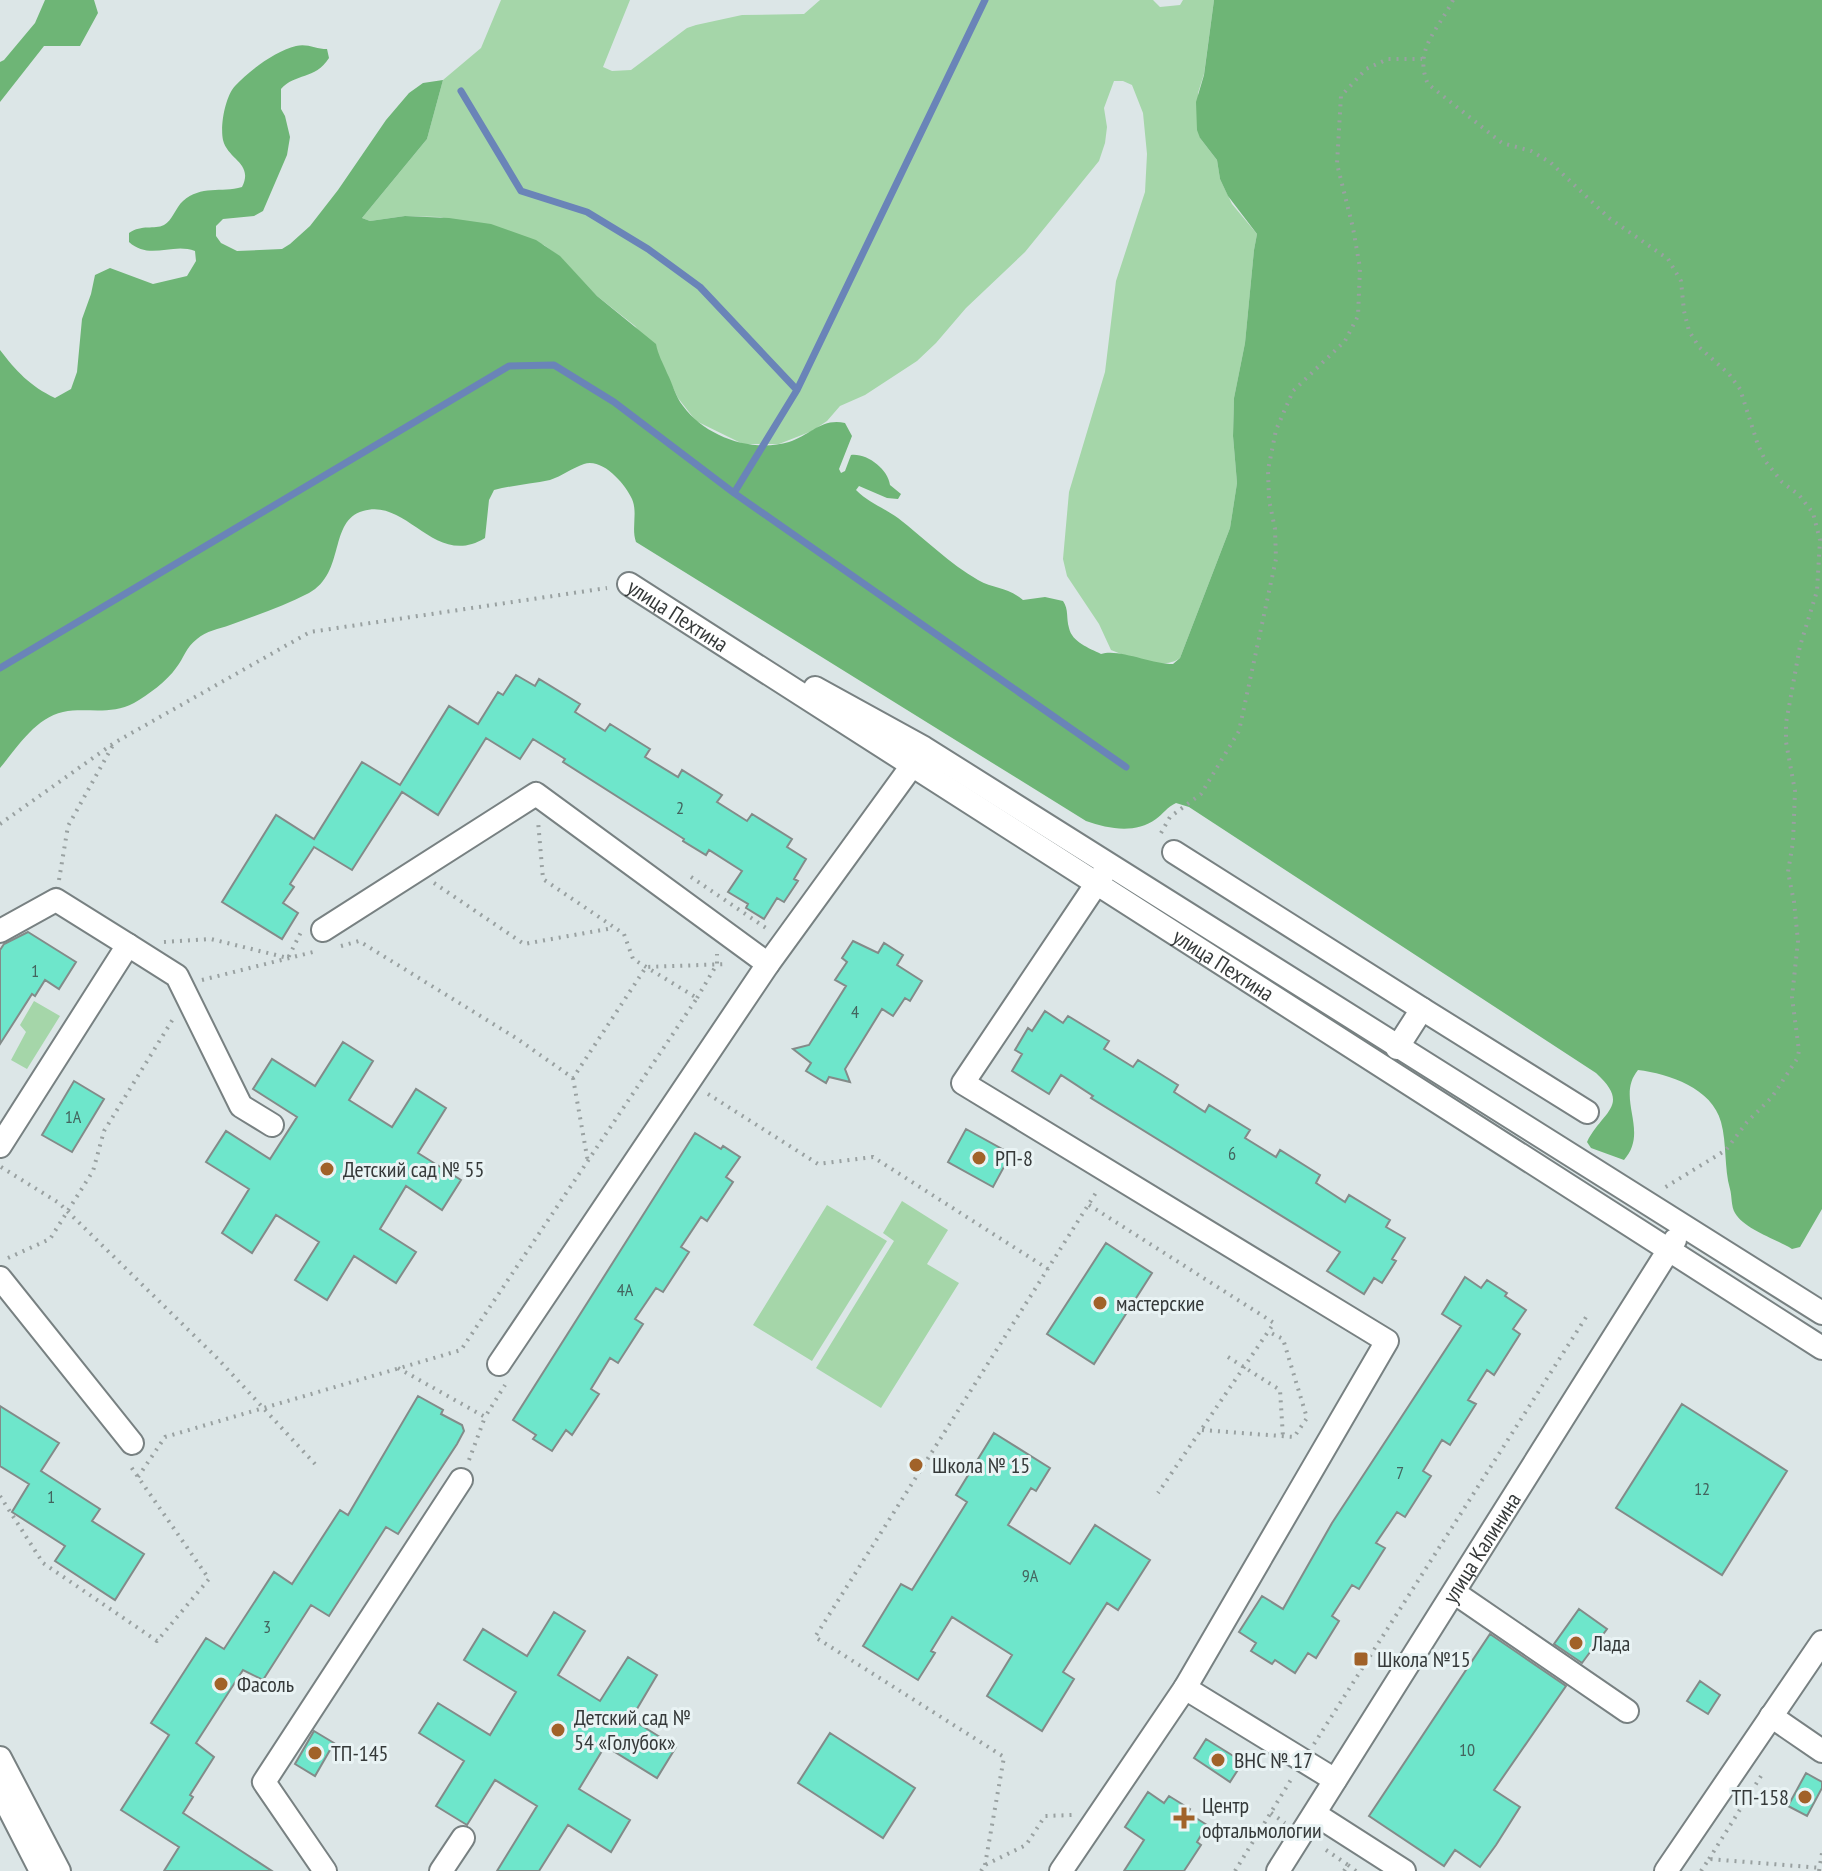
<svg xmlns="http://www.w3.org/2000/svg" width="1822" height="1871" viewBox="0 0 1822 1871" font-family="'PT Sans Narrow',sans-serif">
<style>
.green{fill:#a5d6a9}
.forest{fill:#6eb576}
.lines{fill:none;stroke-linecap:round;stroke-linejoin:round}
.stream{stroke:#6a84b8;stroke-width:7}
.building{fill:#6ee6cb;stroke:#838b89;stroke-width:2}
.minor-casing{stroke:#788182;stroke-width:26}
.path{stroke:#99a1a1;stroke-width:4;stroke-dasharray:2 6;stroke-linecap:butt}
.minor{stroke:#fff;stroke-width:22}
.poi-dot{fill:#a16229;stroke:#e9f3f4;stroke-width:3}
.labels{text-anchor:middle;stroke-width:6;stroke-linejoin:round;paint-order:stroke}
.number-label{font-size:18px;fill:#43645e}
.street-label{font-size:22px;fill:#353939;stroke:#e9f3f4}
.poi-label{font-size:22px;fill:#353939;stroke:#e9f3f4;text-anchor:start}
</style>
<rect width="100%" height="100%" fill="#dce6e7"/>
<path class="green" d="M 501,0 L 630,0 L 603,67 L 612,71 L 631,70 L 687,28 L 696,25 L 742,15 L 804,14 L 820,0 L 1153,0 L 1160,7 L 1180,5 L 1183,0 L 1214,0 L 1204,74 L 1198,93 L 1200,138 L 1217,160 L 1220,179 L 1232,204 L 1257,234 L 1254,250 L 1245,343 L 1234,398 L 1233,436 L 1237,483 L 1230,528 L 1180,658 C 1163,671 1129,657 1111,650 L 1099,624 L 1067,576 L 1063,559 L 1069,492 L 1105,372 L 1116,281 L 1145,192 L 1147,154 L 1143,113 L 1132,85 L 1123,81 L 1114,81 L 1104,108 L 1107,127 L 1105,143 L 1099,161 L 1025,252 L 966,308 L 936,343 L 917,361 L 865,395 L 840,406 L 827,421 L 812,431 L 779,444 L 743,444 L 696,421 L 678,398 L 657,354 L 635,326 L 597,296 L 560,257 L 544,245 L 440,217 L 405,216 L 370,221 L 362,218 L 427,139 L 443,80 L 481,48 Z
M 34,1001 L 60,1016 L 27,1069 L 11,1060 L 26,1032 L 20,1025 Z
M 902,1201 L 948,1230 L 927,1264 L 959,1283 L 881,1408 L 816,1368 L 894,1241 L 883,1233 Z
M 827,1205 L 887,1241 L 812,1361 L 753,1325 Z"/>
<path class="forest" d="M 45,0 L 94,0 L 98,13 L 80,46 L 44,46 L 0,102 L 0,62 L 4,60 L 35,23 Z
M 1214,0 L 1822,0 L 1822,1209 L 1800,1247 L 1792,1249 C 1776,1239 1744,1229 1735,1213 C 1731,1207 1732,1196 1730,1189 C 1724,1168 1727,1144 1721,1122 C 1712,1088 1669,1074 1638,1070 C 1615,1098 1650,1131 1624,1160 L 1591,1148 L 1587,1142 C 1602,1111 1632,1106 1596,1073 L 1189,807 L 1176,803 C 1167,807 1163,814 1156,819 C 1135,834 1109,829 1086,821 L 636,542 C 631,528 638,513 632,499 C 625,484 603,458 584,464 C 572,468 562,476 550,480 C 532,484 513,485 494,490 L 489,500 L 485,538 C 435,569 407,497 363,511 C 328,521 346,573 309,593 C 284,606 257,615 230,625 C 219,629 206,631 197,639 C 186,647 184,658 176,668 C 167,681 148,695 134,703 C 109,716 86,707 63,712 C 35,718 17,748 0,768 L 0,350 C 16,371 30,386 55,398 L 71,389 L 77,372 L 82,319 L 91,294 L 95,275 L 110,268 L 153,284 L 187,276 L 196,261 L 195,251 C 172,242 150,261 129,242 L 129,233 C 142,224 154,230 164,225 C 172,221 176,207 183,201 C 201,185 221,193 242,187 C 254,163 228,160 223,140 C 220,126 225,97 235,86 C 249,71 275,51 296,46 C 307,43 316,49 327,49 L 329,58 C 315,80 295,73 281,89 L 281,109 L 285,116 L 290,137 L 287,155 L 263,211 L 254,216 L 223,219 L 216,226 L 216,236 L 221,243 L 237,251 L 282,249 L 290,244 L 310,226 L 338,190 L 386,120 L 409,93 L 423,83 L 443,80 L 427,139 L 362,218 L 370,221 L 405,216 L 449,218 L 491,224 L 536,240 L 560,256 L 597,296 L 656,344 C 658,355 663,363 667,373 C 673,384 675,396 683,406 C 706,437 752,453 789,442 C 811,435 821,418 845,423 L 852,436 L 839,469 L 841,473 L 845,471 L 851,455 C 867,453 888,469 890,485 L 901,494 L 898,499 L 887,498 L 859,486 L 856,490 C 869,503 884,508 898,518 C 924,538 950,564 978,580 C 994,589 1008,587 1023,600 L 1045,597 L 1063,601 C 1069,610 1066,618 1069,628 C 1072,642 1089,648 1101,654 C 1118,648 1151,664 1173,664 L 1180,658 L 1230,528 L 1237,483 L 1233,436 L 1234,398 L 1245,343 L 1254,250 L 1257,234 L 1228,196 L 1220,179 L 1217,160 L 1200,138 L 1197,130 L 1196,102 L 1204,75 Z"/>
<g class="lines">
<path class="stream" d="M 461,91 L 521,191 L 587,212 L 648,249 L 700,287 L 797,390 L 734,493
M 797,390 L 985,0
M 0,668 L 509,366 L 554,365 L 614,402 L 734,493 L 1126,767"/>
</g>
<path class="building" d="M 516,675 L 535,686 L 539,679 L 580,704 L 575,712 L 605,731 L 610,724 L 650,749 L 645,757 L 678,777 L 682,770 L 722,795 L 717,802 L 747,821 L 752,814 L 792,839 L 787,847 L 806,859 L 794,879 L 798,881 L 784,902 L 777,898 L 764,919 L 746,908 L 748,904 L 728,892 L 742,871 L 709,850 L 706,855 L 683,841 L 684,839 L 563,762 L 565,759 L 533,739 L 520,759 L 486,738 L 438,815 L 402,792 L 352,870 L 314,847 L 290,884 L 294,887 L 283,903 L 298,913 L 282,939 L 222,902 L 276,815 L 314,839 L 362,762 L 400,785 L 449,706 L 478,724 L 498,692 L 503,695 Z
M 28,932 L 76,962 L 59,989 L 45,980 L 35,996 L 32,994 L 0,1044 L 0,950 L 4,944 Z
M 853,941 L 878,953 L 884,943 L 903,955 L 897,965 L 922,981 L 910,1001 L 905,998 L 893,1016 L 882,1009 L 845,1069 L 850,1082 L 829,1077 L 826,1083 L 806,1071 L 811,1063 L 793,1049 L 809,1045 L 846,986 L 835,980 L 847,962 L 842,958 Z
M 1045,1011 L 1063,1023 L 1068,1016 L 1109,1041 L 1104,1049 L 1133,1067 L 1138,1060 L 1178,1085 L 1174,1092 L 1205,1112 L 1209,1105 L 1250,1130 L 1245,1138 L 1276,1157 L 1280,1150 L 1320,1175 L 1316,1183 L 1345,1202 L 1349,1195 L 1390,1220 L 1386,1227 L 1405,1238 L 1392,1259 L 1396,1261 L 1382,1283 L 1374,1278 L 1364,1294 L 1327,1271 L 1340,1252 L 1091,1098 L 1093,1096 L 1061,1075 L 1049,1094 L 1012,1071 L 1022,1054 L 1015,1050 L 1028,1028 L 1032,1031 Z
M 343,1042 L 373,1061 L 349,1100 L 392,1127 L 416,1089 L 446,1108 L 418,1153 L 461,1180 L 442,1210 L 406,1186 L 380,1229 L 416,1252 L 396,1283 L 354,1256 L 327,1300 L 295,1280 L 319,1242 L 276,1215 L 252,1253 L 222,1233 L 249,1189 L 206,1162 L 226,1131 L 270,1159 L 297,1117 L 253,1089 L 272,1059 L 315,1086 Z
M 74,1081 L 104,1099 L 72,1152 L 42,1135 Z
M 966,1129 L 1011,1154 L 993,1187 L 948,1162 Z
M 695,1133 L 721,1149 L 723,1146 L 740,1157 L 726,1177 L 733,1182 L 707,1221 L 701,1217 L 681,1247 L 689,1252 L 663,1292 L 656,1288 L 635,1319 L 643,1324 L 618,1363 L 610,1358 L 591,1389 L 599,1394 L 572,1435 L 566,1430 L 552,1451 L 533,1439 L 536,1435 L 513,1420 Z
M 1106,1243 L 1152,1273 L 1094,1364 L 1047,1334 Z
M 1465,1277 L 1481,1288 L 1487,1280 L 1507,1293 L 1505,1296 L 1526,1310 L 1513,1329 L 1520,1334 L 1494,1375 L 1487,1370 L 1468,1400 L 1476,1404 L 1450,1445 L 1442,1440 L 1423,1471 L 1431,1476 L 1405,1517 L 1397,1512 L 1376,1543 L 1385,1548 L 1359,1589 L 1352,1585 L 1332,1616 L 1339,1621 L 1316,1658 L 1308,1653 L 1295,1673 L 1275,1660 L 1272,1664 L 1251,1651 L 1256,1643 L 1239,1632 L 1262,1596 L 1283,1609 L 1332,1523 L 1461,1326 L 1442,1314 Z
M 418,1396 L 443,1410 L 441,1414 L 462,1425 L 464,1431 L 457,1444 L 398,1534 L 386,1527 L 329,1616 L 311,1605 L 263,1680 L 243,1670 L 196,1743 L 214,1757 L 190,1795 L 193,1797 L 183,1813 L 272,1871 L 164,1871 L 179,1847 L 121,1810 L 169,1735 L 151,1723 L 206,1638 L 224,1649 L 274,1572 L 292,1584 L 340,1510 L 348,1515 Z
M 1682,1404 L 1787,1471 L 1722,1575 L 1616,1508 Z
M 0,1406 L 59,1443 L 41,1471 L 100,1509 L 92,1521 L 144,1554 L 115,1600 L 55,1561 L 65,1546 L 12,1512 L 29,1484 L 0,1466 Z
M 994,1433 L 1050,1468 L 1036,1491 L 1031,1488 L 1008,1525 L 1070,1564 L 1095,1525 L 1150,1560 L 1118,1610 L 1107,1603 L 1063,1672 L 1074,1679 L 1042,1731 L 987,1696 L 1012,1655 L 952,1617 L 931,1651 L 935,1653 L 918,1680 L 863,1646 L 901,1584 L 912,1590 L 967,1502 L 956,1495 Z
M 1579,1609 L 1607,1629 L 1582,1663 L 1554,1644 Z
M 554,1612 L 585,1631 L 558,1675 L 600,1701 L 628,1657 L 657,1675 L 631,1719 L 676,1747 L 657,1778 L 605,1746 L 579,1789 L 630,1820 L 611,1852 L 568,1825 L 539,1871 L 497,1871 L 537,1806 L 495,1780 L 467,1825 L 436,1806 L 464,1761 L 419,1733 L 438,1703 L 490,1735 L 516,1692 L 464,1660 L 483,1629 L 527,1656 Z
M 1490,1634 L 1566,1686 L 1494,1790 L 1520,1807 L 1496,1845 L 1480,1867 L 1455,1850 L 1444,1866 L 1369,1816 Z
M 1700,1681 L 1720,1695 L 1708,1714 L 1687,1701 Z
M 314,1731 L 334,1743 L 315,1776 L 295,1764 Z
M 830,1733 L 915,1788 L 883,1838 L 798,1783 Z
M 1206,1739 L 1243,1762 L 1230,1782 L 1194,1758 Z
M 1806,1773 L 1822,1782 L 1822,1788 L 1807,1816 L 1788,1806 Z
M 1148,1792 L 1164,1803 L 1169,1796 L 1190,1809 L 1188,1813 L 1207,1825 L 1197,1842 L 1201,1845 L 1184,1871 L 1124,1871 L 1144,1840 L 1125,1827 Z"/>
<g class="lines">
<g class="minor-casing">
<g id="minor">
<path id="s1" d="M 629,584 L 1822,1348"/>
<path d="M 815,688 L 924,748 L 1822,1313"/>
<path d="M 1174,852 L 1422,1009 L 1397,1048"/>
<path d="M 323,930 L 536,794 L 768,964"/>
<path d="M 0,931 L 56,900 L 128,945"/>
<path d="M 1422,1009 L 1587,1112"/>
<path d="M 0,1146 L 128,945 L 177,976 L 241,1106 L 272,1125"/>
<path d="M 0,1278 L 132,1443"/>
<path d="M 499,1364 L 768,964 L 919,756"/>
<path d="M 1455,1593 L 1627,1711"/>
<path d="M 1185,1688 L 1335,1780"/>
<path d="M 1771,1716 L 1822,1751"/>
<path d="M 0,1758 L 59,1871"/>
<path d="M 0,1791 L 41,1871"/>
<path d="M 1315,1814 L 1404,1871"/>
<path d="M 325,1871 L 264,1782 L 461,1480"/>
<path d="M 441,1871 L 463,1838"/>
<path d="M 1061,1871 L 1185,1688 L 1387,1341 L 963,1083 L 1103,874"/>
<path id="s2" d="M 1278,1871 L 1675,1240"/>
<path d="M 1666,1871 L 1822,1642"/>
</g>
</g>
<path class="path" d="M 1453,0 C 1438,30 1413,50 1428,84 L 1502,143 L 1531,151 L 1550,162 L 1609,218 L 1668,259 L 1681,281 L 1684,311 L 1689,331 L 1699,347 L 1729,374 L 1740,389 L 1758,445 L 1766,462 L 1782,482 L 1799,495 L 1813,513 L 1820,540 L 1817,591 L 1800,646 L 1786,723 L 1786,742 L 1795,791 L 1793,842 L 1788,872 L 1794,902 L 1798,941 L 1792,997 L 1799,1051 L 1797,1059 L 1772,1097 L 1747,1122 L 1726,1150 L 1664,1188
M 0,824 L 114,743 L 310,632 L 607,588
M 1161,833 L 1170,817 L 1201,794 L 1239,731 L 1276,559 L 1275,529 L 1269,500 L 1268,470 L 1276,430 L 1293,391 L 1345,341 L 1358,316 L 1360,268 L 1353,228 L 1337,164 L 1341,96 L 1366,69 L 1388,59 L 1422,59
M 691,877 L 766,928
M 59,880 L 68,826 L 113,745
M 434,883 L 524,944 L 613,928
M 164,942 L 211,939 L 288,958 L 301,932
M 341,946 L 359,941 L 516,1038 L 573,1078 L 646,967 L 728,964
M 202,980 L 317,951
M 697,998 L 717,964 L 717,954
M 573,1078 L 588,1162
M 708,1094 L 818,1164 L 873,1157 L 1048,1269
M 1,1167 L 59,1203 L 218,1359 L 315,1464
M 1089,1205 L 1274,1323 L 1158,1493
M 8,1258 L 50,1239 L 93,1171 L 104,1131 L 173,1019
M 1228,1357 L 1280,1390 L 1283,1437
M 398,1368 L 485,1417 L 505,1385
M 1202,1430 L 1294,1437 L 1307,1418 L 1283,1339 L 1269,1332
M 469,1460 L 485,1417
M 138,1477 L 165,1437 L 461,1350 L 697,998 L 633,959 L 624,934 L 543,879 L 538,821
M 0,1496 L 43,1563 L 157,1641 L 209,1579 L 129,1464
M 1314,1744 L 1588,1314
M 1271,1813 L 1285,1823
M 1326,1850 L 1348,1865 L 1344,1871
M 1709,1859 L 1761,1776
M 985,1865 L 1004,1757 L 815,1637 L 1097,1191
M 1348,1865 L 1356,1871
M 981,1871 L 985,1865 L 1026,1845 L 1045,1816 L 1072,1815
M 1235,1871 L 1292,1778
M 1701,1871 L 1709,1859 L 1822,1868
M 1819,1871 L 1822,1853"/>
<use href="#minor" class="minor"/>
</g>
<g class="poi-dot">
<circle cx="979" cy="1158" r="8"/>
<circle cx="327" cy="1169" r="8"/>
<circle cx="1100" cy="1303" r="8"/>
<circle cx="916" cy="1465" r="8"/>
<circle cx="1576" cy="1643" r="8"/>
<rect x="1353" y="1651" width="16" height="16" rx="4"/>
<circle cx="221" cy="1684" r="8"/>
<circle cx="558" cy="1730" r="8"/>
<circle cx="315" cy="1753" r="8"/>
<circle cx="1218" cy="1760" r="8"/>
<circle cx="1805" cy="1797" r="8"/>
<path d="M1180 1806h8v8h8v8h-8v8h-8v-8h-8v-8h8z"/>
</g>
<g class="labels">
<g class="number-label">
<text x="680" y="814">2</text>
<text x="35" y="977">1</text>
<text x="855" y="1018">4</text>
<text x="73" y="1123">1А</text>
<text x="1232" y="1160">6</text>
<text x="625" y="1296">4А</text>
<text x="1400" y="1479">7</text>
<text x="1702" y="1495">12</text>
<text x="51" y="1503">1</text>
<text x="1030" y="1582">9А</text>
<text x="267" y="1633">3</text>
<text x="1467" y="1756">10</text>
</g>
<g class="street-label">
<text dy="8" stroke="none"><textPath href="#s1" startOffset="58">улица Пехтина</textPath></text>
<text dy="8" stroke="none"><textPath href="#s1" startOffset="706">улица Пехтина</textPath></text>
<text dy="8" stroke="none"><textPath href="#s2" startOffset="382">улица Калинина</textPath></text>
</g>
<g class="poi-label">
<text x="995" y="1166">РП-8</text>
<text x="343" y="1177">Детский сад № 55</text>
<text x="1116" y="1311">мастерские</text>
<text x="932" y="1473">Школа № 15</text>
<text x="1592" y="1651">Лада</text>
<text x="1377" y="1667">Школа №15</text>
<text x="237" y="1692">Фасоль</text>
<text x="574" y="1725">Детский сад №<tspan x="574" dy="25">54 «Голубок»</tspan></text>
<text x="331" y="1761">ТП-145</text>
<text x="1234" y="1768">ВНС № 17</text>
<text x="1789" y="1805" text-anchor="end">ТП-158</text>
<text x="1202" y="1813">Центр<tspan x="1202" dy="25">офтальмологии</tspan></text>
</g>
</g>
</svg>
